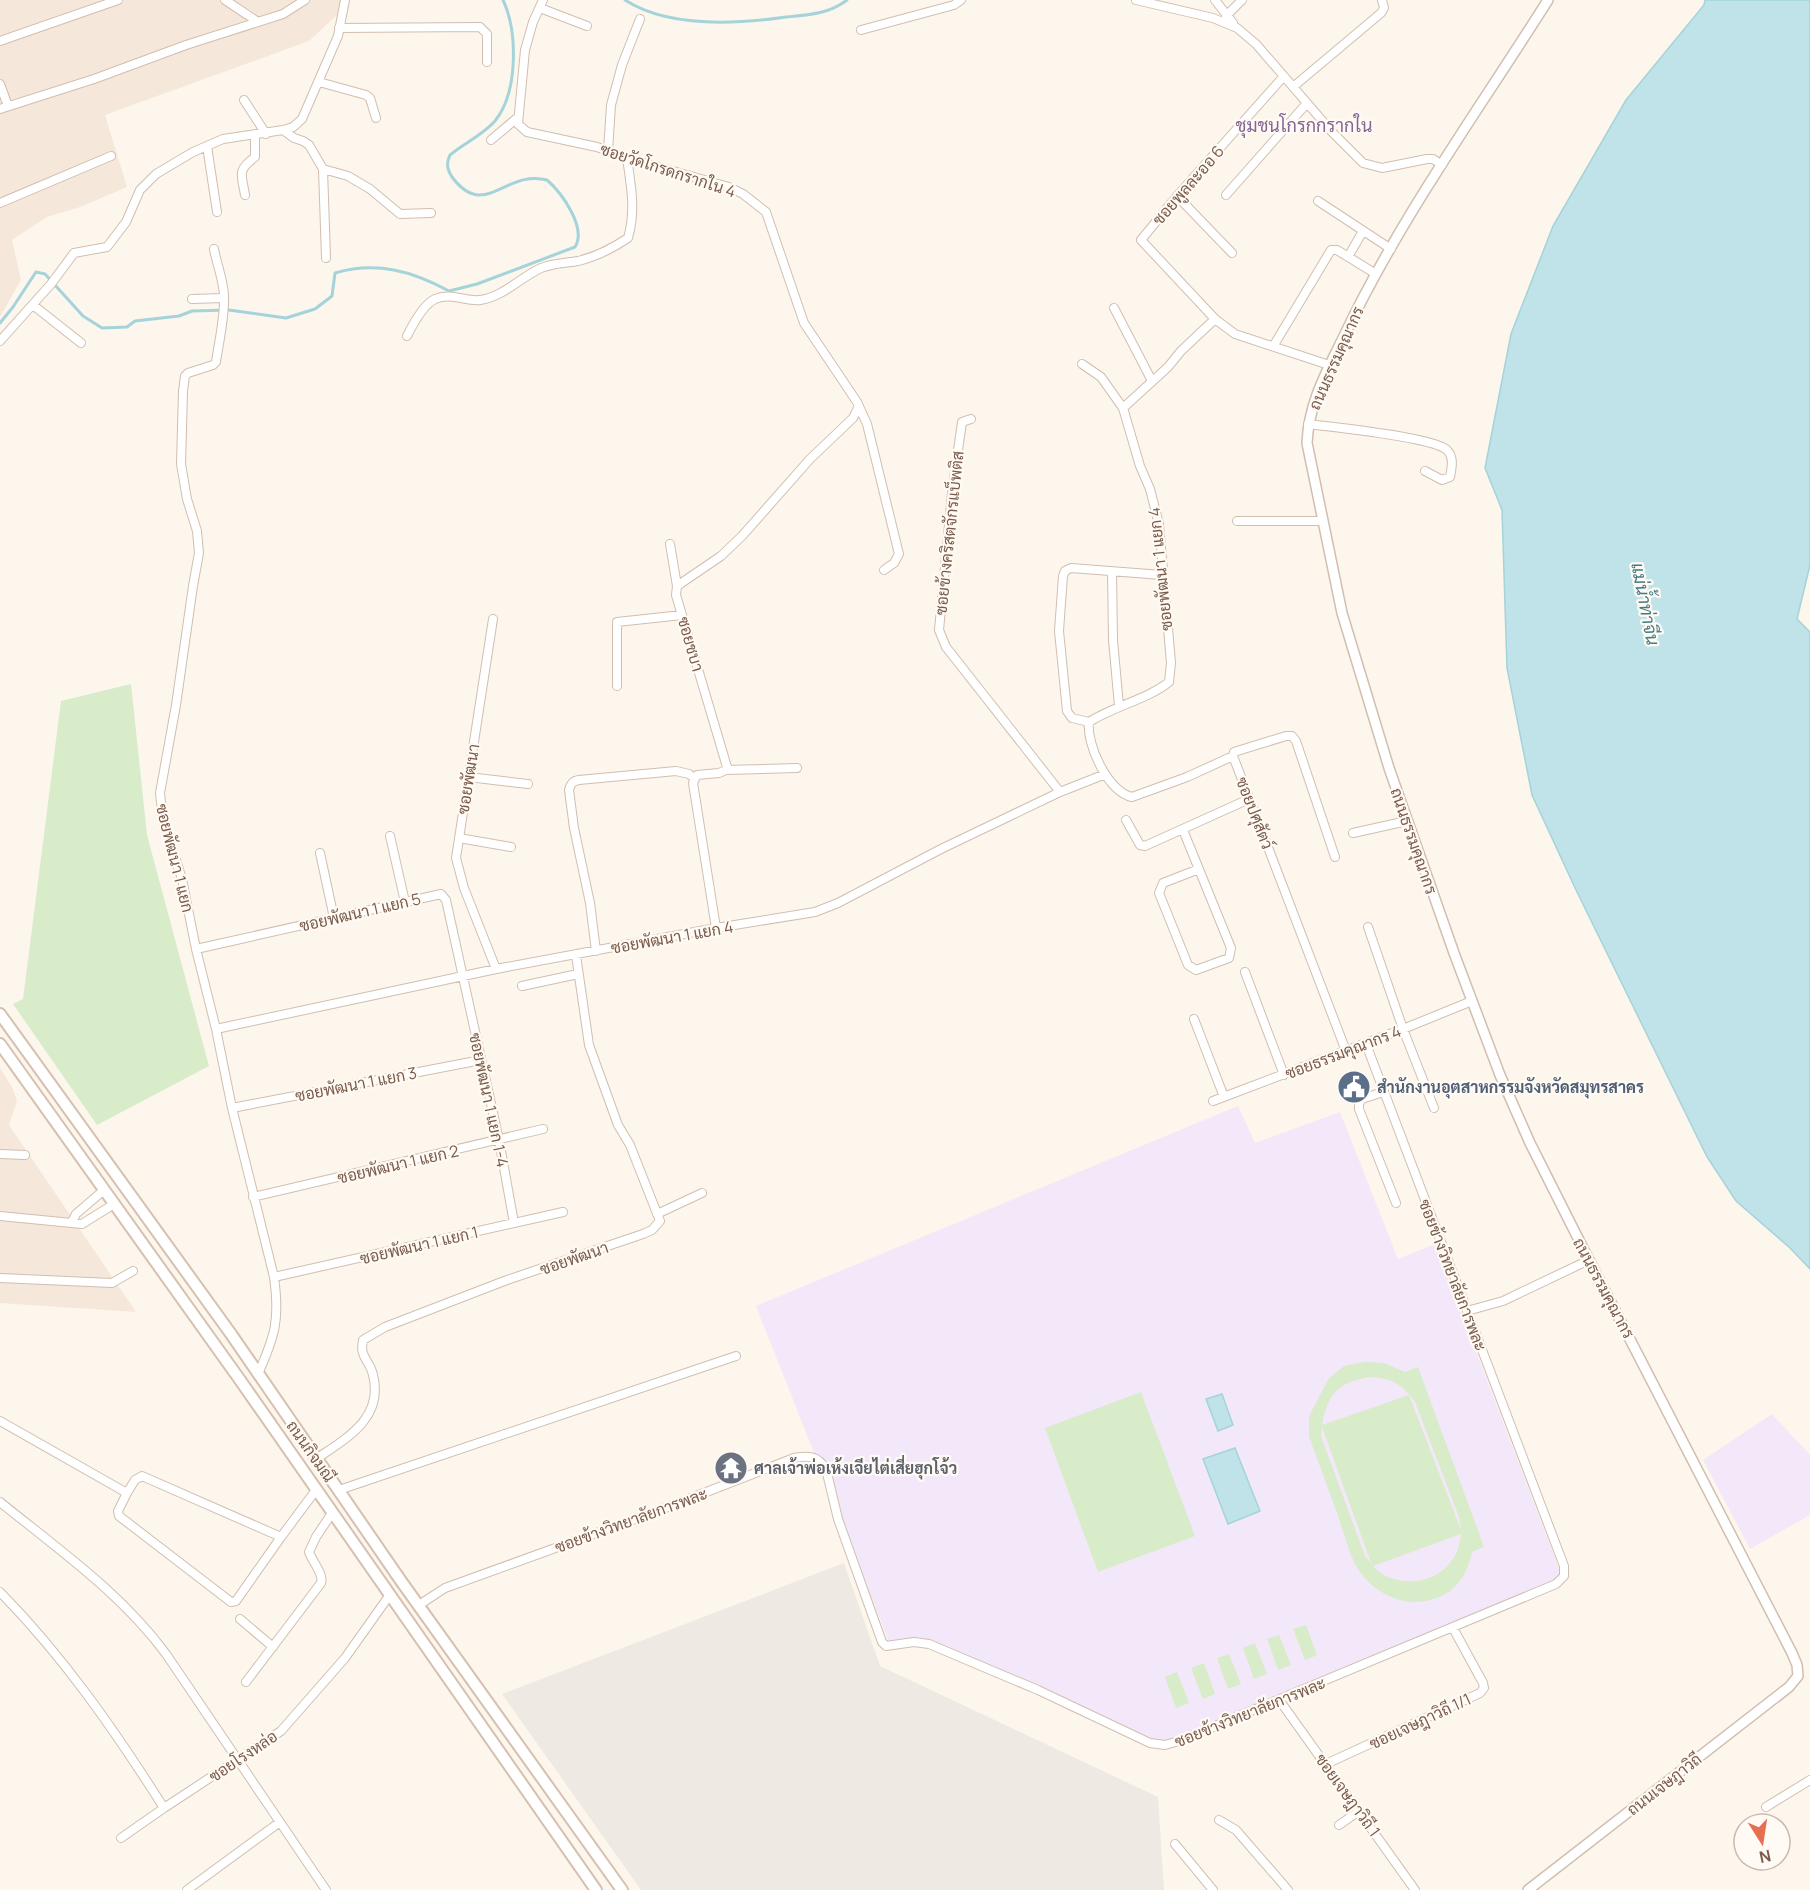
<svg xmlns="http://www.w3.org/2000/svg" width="1810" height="1890" viewBox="0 0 1810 1890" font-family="Manrope,Sarabun,sans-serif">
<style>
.residential{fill:#f5e8da}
.industrial{fill:#efe9e4}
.education{fill:#f3e8fa}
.green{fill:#d8ecc9;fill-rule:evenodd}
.water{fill:#bfe3e8;stroke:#a5d3da;stroke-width:1.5}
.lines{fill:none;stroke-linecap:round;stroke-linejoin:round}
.stream{stroke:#a5d3da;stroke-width:3}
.minor-casing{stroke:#d1beb0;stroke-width:10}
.tertiary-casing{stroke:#d1beb0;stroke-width:12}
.secondary-casing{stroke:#d6c0b0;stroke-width:14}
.minor{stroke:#fff;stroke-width:8}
.tertiary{stroke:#fff;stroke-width:9}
.secondary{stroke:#fff;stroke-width:10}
.labels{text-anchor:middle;stroke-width:4.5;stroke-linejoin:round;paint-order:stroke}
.street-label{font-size:16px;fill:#7a5c4d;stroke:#fffaf3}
.service-label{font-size:16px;font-weight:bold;fill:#4e5e75;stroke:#fffaf3;text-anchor:start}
.worship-label{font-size:16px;font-weight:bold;fill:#5b616d;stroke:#fffaf3;text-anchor:start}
.neighbourhood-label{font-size:18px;fill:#846695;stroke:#fffaf3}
.water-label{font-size:18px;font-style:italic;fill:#437c86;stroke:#fffaf3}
</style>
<rect width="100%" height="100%" fill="#fdf6ec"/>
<path class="residential" d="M 0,0 L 341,0 L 337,15 L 309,41 L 105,115 L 127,187 L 80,207 L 47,217 L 12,240 L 21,280 L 0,317 Z
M 0,1068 L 12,1087 L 17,1101 L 9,1125 L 136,1312 L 0,1303 Z"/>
<path class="industrial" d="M 844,1563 L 880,1666 L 1158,1797 L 1164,1890 L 641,1890 L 502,1694 Z"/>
<path class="education" d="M 1238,1106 L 1255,1143 L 1340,1112 L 1398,1259 L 1435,1244 L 1560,1571 L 1559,1578 L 1556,1581 L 1164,1742 L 1151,1738 L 931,1640 L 917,1637 L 889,1642 L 756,1306 Z
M 1772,1414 L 1810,1455 L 1810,1515 L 1750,1549 L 1703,1460 Z"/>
<path class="green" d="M 131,684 L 147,835 L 209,1066 L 97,1125 L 13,1004 L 23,999 L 61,701 Z
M 1365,1362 L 1384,1363 L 1405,1372 L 1418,1367 L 1484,1547 L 1472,1552 C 1467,1576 1455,1594 1430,1600 C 1400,1608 1368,1590 1354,1562 C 1347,1546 1342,1527 1336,1510 C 1327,1486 1318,1461 1309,1437 L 1309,1416 L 1329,1378 L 1344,1366 ZM 1369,1377 C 1392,1378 1402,1384 1415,1402 L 1459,1517 L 1461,1530 L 1409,1395 L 1322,1425 C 1328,1393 1338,1383 1369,1377 ZM 1322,1427 L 1371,1563 L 1365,1556 L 1321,1436 ZM 1461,1534 C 1458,1572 1422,1590 1388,1577 C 1382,1575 1377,1570 1373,1566 Z
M 1141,1392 L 1195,1536 L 1098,1572 L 1045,1428 Z
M 1306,1625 L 1317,1655 L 1305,1660 L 1293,1629 Z
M 1279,1635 L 1291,1665 L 1278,1670 L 1267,1639 Z
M 1255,1643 L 1267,1674 L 1254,1679 L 1243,1648 Z
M 1229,1654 L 1241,1684 L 1228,1689 L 1217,1658 Z
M 1204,1663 L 1215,1694 L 1203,1699 L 1191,1668 Z
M 1177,1672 L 1189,1703 L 1176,1708 L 1165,1677 Z"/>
<path class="water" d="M 1705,0 L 1810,0 L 1810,565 L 1797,619 L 1810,632 L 1810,1269 L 1790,1248 L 1736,1201 L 1707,1157 L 1576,890 L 1532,795 L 1507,668 L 1502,510 L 1485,468 L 1511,334 L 1553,226 L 1626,100 L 1704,5 Z
M 1222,1394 L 1233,1425 L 1218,1431 L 1206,1399 Z
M 1235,1448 L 1260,1511 L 1228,1524 L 1203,1459 Z"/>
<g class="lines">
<path class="stream" d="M 625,0 C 668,28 737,24 786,17 C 808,15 829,14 847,0
M 0,323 L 13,307 L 36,272 L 45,274 L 83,316 L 102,328 L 127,327 L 135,321 L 179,316 L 192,311 L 229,310 L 286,318 L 315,309 L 332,296 L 335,273 C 377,261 412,271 449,291 L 477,284 L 575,247 C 587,228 562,193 547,180 C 505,169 485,221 452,177 C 447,169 446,163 450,155 C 464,143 483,135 495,121 C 518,93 518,32 503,0"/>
<g class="minor-casing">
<path id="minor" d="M 225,0 L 258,22
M 543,0 L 533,22 L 525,50 L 518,124 L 527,132 L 597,147 L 627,158 L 729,187 L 743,194 L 766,212 L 804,323 L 857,402 L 867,424 L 899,554 L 894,563 L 884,570
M 1136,0 L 1213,18 L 1237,28 L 1256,44 L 1332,132 L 1363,163 L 1382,168 L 1427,159 L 1433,159 L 1442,165
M 1215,0 L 1233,23
M 540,8 L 587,26
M 1226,16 L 1242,0
M 339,28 L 480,27 L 487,34 L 487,62
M 861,30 L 954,5 L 961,0
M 0,41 L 118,0
M 1284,76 L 1177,196 L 1141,240 L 1215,319 L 1235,334 L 1329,365
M 319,82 L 366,95 L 370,98 L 376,118
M 0,84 L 8,106
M 1293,87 L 1381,13 L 1384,8 L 1382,0
M 244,100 L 266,134
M 0,109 L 94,79 L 186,45 L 283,14 L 305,0
M 283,130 L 294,138 L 303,141 L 309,145 L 323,169 L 326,258
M 491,140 L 517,118
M 207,146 L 217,212
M 608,151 L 611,105 L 622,65 L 640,19
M 323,169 L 348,176 L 370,189 L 400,214 L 431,213
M 245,195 C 242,175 236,171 255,157 L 255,135
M 1226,195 L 1307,103
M 1177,196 L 1232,253
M 1318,201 L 1391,249
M 0,203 L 111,156
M 214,249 C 217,265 223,279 224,295 C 225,317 219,341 216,362 L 213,365 L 188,373 L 185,376 L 183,391 L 181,464 L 187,499 L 197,531 L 199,553 L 193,586 L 176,705 L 160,793 L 163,820 L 182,879 L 196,949 L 216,1029 L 232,1108 L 274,1277 C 280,1320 275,1336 258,1374
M 1348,257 L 1363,231
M 192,299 L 224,298
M 33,305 L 81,343
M 1114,308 L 1152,381
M 1215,319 L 1181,351 L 1168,367 L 1123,408 L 1140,466 L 1150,489 L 1159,524 L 1171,663 L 1169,682 C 1146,700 1114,706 1089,722 C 1086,744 1108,792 1132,797 L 1187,777 L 1233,756
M 407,336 C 412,326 424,304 435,299 C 451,292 466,302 480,300 C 503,297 521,277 541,268 C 553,263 566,263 578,261 C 595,257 613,248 628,238 C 636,210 631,186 627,158
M 0,341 L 51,284 L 74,253 L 107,247 L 126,222 L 140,190 L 156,174 L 193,152 L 223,139 L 283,130 L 293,127 L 302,119 L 338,36 L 345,0
M 1274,345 L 1331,250 L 1337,250 L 1376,274
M 1082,364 L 1101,377 L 1123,408
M 971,419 L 962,422 L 952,493 L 939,630 L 946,647 L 1060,792
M 1308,424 C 1332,427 1433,437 1447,450 C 1454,457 1452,467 1450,477 L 1442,480 L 1425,471
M 1237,521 L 1322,521
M 670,544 L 677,586
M 1112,571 L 1113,640 L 1119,706
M 493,619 L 456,858 L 464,888 L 496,969
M 617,686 L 617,622 L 682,615
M 1089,722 L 1072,718 L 1067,711 L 1059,631 L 1063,576 L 1065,571 L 1071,568 L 1162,575
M 726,770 L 797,768
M 468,777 L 528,784
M 1126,820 L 1140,845 L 1145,846 L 1249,799
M 1183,830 L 1231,948 L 1229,958 L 1196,970 L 1188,965 L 1159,893 L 1163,883 L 1199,869
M 1353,833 L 1407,821
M 390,836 L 405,902
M 459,838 L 511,847
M 320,853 L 334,918
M 1335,857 L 1296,741 L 1292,736 L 1286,736 L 1234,752 L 1233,756 L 1346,1051
M 1368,927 L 1403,1029 L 1434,1108
M 716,928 L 693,783 L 697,775 L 719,773 L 726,770 L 727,767 L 676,595 L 677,586 L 721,556 L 742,536 L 810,459 L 853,418 L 859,406
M 196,949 L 441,894 L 446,900 L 499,1140 L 514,1223
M 596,951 L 590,903 L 574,828 L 569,790 C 571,783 573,781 579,780 L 676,771 L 689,774 L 694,778
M 1245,972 L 1284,1075
M 522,986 L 578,974
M 1194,1019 L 1224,1097
M 216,1029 L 496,969 L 716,928 L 815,912 L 838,903 L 941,849 L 1060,792 L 1103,775
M 1383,1092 L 1362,1099 L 1359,1103 L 1359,1109 L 1396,1203
M 1213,1101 L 1403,1029 L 1472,1001
M 232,1108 L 481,1060
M 0,1154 L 25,1155
M 253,1197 L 543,1129
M 657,1214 L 702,1193
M 0,1216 L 82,1224 L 114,1204
M 72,1222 L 76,1214 L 104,1190
M 274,1277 L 563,1212
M 0,1278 L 112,1283 L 133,1271
M 1467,1311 L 1503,1301 L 1589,1260
M 0,1421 L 127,1493 L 135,1480 L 142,1476 L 281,1537 L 316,1490
M 316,1459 C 347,1438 384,1418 373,1375 C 370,1360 359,1358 363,1340 L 385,1327 L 507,1280 L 643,1234 L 652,1230 L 660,1221 L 630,1145 L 618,1125 L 589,1045 L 576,955
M 339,1490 L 736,1356
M 127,1493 L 118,1511 L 119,1516 L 231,1602 L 236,1601 L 281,1537
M 0,1502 C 58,1549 121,1593 166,1654 L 326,1890
M 0,1592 C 64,1657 115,1731 164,1808
M 419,1605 L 445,1588 L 660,1510 L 794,1458 C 809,1455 818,1456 826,1469 L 838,1519 L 882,1642 L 886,1646 L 914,1642 L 929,1644 L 1038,1690 L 1150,1743 L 1165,1745 L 1179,1741 L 1556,1584 L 1564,1576 L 1564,1566 L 1366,1044
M 240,1619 L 273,1647
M 246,1682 L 321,1583 C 324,1574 313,1563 309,1552 L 316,1537 L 332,1513
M 1280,1701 L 1415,1890
M 1326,1764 L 1480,1693 L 1484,1688 L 1483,1683 L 1453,1628
M 1766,1807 L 1810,1780
M 1219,1820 L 1236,1830 L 1288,1890
M 1339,1825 L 1359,1811
M 121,1838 L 164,1808 L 281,1731 L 345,1658 L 389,1596
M 1175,1844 L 1213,1890
M 187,1890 L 280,1822"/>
</g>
<g class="tertiary-casing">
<path id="tertiary" d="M 1528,1890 L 1789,1687 L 1798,1676 L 1797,1665 L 1792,1653 L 1589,1260 L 1530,1143 L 1500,1075 L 1454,953 L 1389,768 L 1342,613 L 1307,443 C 1309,402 1326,373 1344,336 C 1400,218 1478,111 1548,0"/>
</g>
<g class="secondary-casing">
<path id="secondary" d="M 0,1014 L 231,1334 L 401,1581 L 622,1890
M 0,1044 L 240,1380 L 596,1890"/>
</g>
<use href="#minor" class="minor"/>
<use href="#tertiary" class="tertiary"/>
<use href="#secondary" class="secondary"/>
</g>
<defs>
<g id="civic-disc" transform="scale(1.725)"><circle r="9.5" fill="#5c6f8a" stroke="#fffaf3"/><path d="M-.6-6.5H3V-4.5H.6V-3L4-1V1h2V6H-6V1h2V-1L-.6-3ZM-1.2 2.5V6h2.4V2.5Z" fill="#fff"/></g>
<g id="temple-disc" transform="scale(1.725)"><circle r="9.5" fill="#6b7280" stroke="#fffaf3"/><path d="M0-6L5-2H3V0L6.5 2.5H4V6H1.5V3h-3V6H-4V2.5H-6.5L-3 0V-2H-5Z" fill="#fff"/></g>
</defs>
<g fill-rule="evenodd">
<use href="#civic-disc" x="1354" y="1087"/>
<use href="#temple-disc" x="731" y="1468"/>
</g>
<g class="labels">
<g class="street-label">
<text transform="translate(668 170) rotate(18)" y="6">ซอยวัดโกรดกรากใน 4</text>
<text transform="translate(1188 185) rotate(-49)" y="6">ซอยพูลละออ 6</text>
<text transform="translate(1336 358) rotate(-66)" y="6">ถนนธรรมคุณากร</text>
<text transform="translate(949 533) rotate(-84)" y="6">ซอยข้างคริสตจักรแบ็พติส</text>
<text transform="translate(1160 569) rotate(-96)" y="6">ซอยพัฒนา 1 แยก 4</text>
<text transform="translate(691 644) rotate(74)" y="6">ซอยชบา</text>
<text transform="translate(468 779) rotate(-81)" y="6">ซอยพัฒนา</text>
<text transform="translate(1255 813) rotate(69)" y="6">ซอยปศุสัตว์</text>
<text transform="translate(1414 841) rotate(71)" y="6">ถนนธรรมคุณากร</text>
<text transform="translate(175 858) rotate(76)" y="6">ซอยพัฒนา 1 แยก</text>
<text transform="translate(360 912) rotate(-13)" y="6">ซอยพัฒนา 1 แยก 5</text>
<text transform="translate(672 937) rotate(-10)" y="6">ซอยพัฒนา 1 แยก 4</text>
<text transform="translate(1343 1052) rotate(-21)" y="6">ซอยธรรมคุณากร 4</text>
<text transform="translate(356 1084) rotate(-11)" y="6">ซอยพัฒนา 1 แยก 3</text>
<text transform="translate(489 1100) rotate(78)" y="6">ซอยพัฒนา 1 แยก 1-4</text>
<text transform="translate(398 1164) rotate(-13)" y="6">ซอยพัฒนา 1 แยก 2</text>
<text transform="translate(419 1245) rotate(-13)" y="6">ซอยพัฒนา 1 แยก 1</text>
<text transform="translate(574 1258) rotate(-19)" y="6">ซอยพัฒนา</text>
<text transform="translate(1453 1275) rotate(69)" y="6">ซอยข้างวิทยาลัยการพละ</text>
<text transform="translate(1604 1288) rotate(62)" y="6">ถนนธรรมคุณากร</text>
<text transform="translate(311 1451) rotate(55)" y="6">ถนนกิจมณี</text>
<text transform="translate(631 1520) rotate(-20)" y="6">ซอยข้างวิทยาลัยการพละ</text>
<text transform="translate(1250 1712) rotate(-22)" y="6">ซอยข้างวิทยาลัยการพละ</text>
<text transform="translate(1420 1721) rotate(-25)" y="6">ซอยเจษฎาวิถี 1/1</text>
<text transform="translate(243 1756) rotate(-34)" y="6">ซอยโรงหล่อ</text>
<text transform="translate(1664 1784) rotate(-38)" y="6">ถนนเจษฎาวิถี</text>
<text transform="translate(1348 1795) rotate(54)" y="6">ซอยเจษฎาวิถี 1</text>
</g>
<g class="service-label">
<text x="1377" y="1093">สำนักงานอุตสาหกรรมจังหวัดสมุทรสาคร</text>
</g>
<g class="worship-label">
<text x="754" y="1474">ศาลเจ้าพ่อเห้งเจียไต่เสี่ยฮุกโจ้ว</text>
</g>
<g class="neighbourhood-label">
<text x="1304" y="132">ชุมชนโกรกกรากใน</text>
</g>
<g class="water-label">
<text transform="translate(1645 604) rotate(79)" y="6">แม่น้ำท่าจีน</text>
</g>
</g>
<g transform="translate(1762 1842) rotate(168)"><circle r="28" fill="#fffaf3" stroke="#cabbb1" stroke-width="1.5"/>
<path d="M0-4.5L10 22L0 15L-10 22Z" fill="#e76f51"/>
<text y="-9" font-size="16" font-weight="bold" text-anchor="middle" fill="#7a5c4d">N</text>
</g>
</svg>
